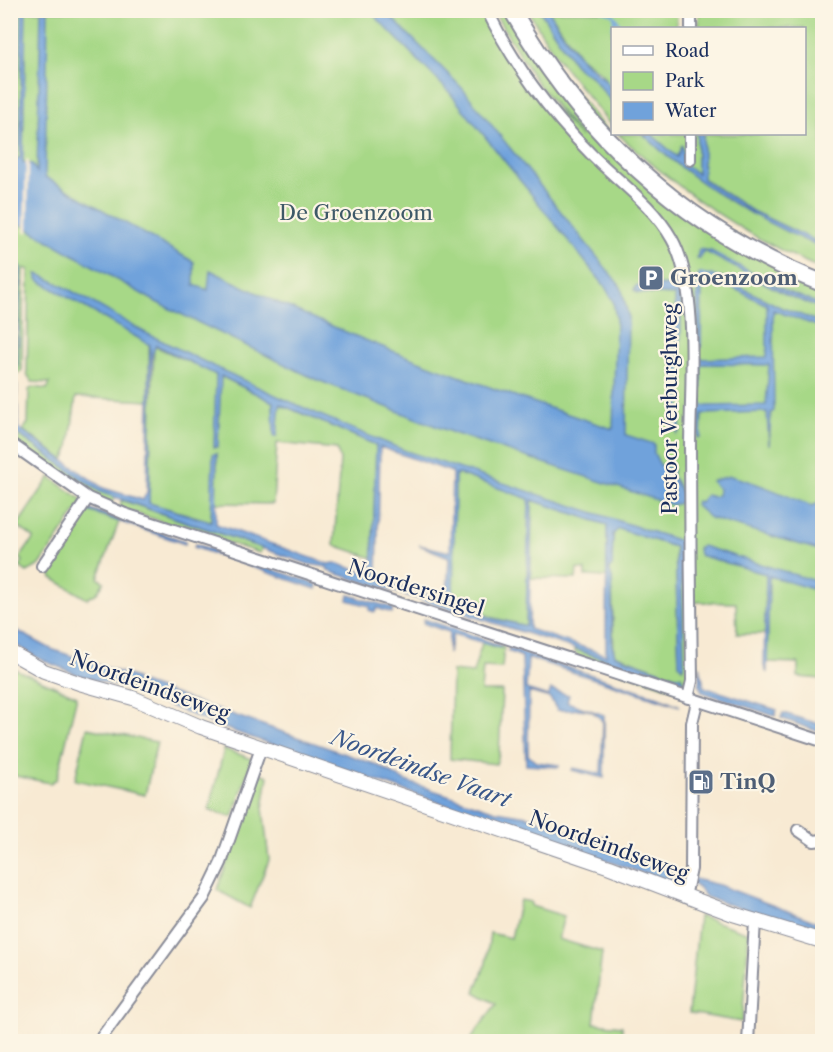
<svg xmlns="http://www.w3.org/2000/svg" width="833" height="1052" viewBox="0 0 833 1052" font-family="'Libre Caslon Text',serif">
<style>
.green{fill:#a7d887;stroke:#618472;stroke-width:1.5}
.water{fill:#70a2db;stroke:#46689c;stroke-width:1.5;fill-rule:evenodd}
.pier{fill:#f8ead3}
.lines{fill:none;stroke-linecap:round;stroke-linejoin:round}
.stream{stroke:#70a2db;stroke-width:3}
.minor-casing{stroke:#8a8c98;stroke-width:14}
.tertiary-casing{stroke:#8a8c98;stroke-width:16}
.primary-casing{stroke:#8a8c98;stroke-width:20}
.minor{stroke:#fff;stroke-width:10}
.tertiary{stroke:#fff;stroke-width:14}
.primary{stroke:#fff;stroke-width:16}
.labels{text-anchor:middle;stroke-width:4.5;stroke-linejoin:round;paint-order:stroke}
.park-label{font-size:21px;fill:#3e5968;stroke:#fcf5e5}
.service-label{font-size:21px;font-weight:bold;fill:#4e5e75;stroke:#fcf5e5;text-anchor:start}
.street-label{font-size:21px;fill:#1b2f5e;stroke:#fcf5e5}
.water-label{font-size:22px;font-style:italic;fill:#39578a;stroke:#fcf5e5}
</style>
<rect width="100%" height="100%" fill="#fcf5e5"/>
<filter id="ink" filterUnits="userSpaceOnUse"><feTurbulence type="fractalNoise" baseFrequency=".0167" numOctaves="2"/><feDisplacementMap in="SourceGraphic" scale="12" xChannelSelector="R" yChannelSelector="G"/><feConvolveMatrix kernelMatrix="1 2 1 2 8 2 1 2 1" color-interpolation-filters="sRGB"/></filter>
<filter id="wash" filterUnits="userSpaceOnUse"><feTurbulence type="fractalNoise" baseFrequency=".008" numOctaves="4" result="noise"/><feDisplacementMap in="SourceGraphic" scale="24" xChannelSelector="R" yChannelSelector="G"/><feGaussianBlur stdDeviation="1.35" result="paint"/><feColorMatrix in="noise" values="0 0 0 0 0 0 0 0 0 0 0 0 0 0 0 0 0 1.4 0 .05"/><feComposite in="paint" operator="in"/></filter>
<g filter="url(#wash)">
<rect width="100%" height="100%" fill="#f8ead3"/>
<path class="green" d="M 10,11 L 485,11 L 520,71 L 581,137 L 535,80 L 493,11 L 510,11 L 650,184 L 822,286 L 822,587 L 699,555 L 766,574 L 765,634 L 737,634 L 736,603 L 695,602 L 689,678 L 685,689 L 680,691 L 578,658 L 574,649 L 682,685 L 683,680 L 681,678 L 614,654 L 612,578 L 609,573 L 614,531 L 619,529 L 675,547 L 679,664 L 682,666 L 680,543 L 425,461 L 268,396 L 100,316 L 149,342 L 149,401 L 76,397 L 69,448 L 64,460 L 23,430 L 28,423 L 29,390 L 32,387 L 47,389 L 50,383 L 32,382 L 27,374 L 29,270 L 24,268 L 22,370 L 18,374 L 11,368 L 14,335 L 16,335 L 16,368 L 21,270 L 10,260 Z
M 528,11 L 540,11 L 573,62 L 580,70 L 591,76 L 612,102 L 612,127 L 557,58 Z
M 549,11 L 677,11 L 676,28 L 612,28 L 612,91 L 601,73 L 580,57 Z
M 699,11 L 822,11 L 822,244 L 752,211 L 702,178 L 703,134 L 804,134 L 804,28 L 699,28 Z
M 618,134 L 643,134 C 695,185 756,219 822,248 L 822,269 C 744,237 679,191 618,134 Z
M 651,134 L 697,134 L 697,174 L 684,164 L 682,145 L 677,157 Z
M 154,346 L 216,374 L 219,404 L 220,376 L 273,402 L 275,437 L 279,404 L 376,445 L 373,558 L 334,545 L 340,460 L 337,449 L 277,443 L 273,504 L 216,503 L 217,453 L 211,521 L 149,503 Z
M 19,435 L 95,489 L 115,497 L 111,504 L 96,498 L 40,461 L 39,457 L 20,446 L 17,441 Z
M 459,474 L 529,499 L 526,626 L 494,618 L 453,601 L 455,482 L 455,475 Z
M 50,477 L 81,499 L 82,503 L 40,565 L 27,572 L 20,567 L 23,561 L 20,558 L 34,538 L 17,526 Z
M 121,500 L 262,548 L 260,553 L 120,508 Z
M 532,500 L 607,525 L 607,577 L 585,576 L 585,570 L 577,569 L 576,579 L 531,578 Z
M 86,507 L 86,510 L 119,522 L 98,578 L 104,582 L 97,593 L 87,599 L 52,578 L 47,566 Z
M 769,575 L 822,592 L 822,679 L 798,677 L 798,663 L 767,662 Z
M 482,643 L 500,648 L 500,645 L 504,646 L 502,668 L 483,667 L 481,691 L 502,691 L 499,754 L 496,764 L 450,759 L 452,671 L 473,673 Z
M 10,667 L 77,696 L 57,779 L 50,783 L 11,775 Z
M 87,728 L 157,742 L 145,795 L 75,780 Z
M 224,749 L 252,759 L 233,817 L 209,810 Z
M 260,773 L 268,776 L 263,808 L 269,860 L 250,908 L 217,890 Z
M 520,900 L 531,902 L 531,906 L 564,916 L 558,939 L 602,952 L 594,1023 L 622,1026 L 622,1031 L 614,1041 L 469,1041 L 496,1004 L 475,992 L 486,963 L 490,933 L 511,938 Z
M 699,916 L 749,933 L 742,1022 L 689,1013 Z"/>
<path class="water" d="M 22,11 L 26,11 L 23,162 L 32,164 L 37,172 L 41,11 L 48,11 L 45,177 L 194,262 L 194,285 L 208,290 L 210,270 C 339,335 475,384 613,429 L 616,318 L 613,301 L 604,285 L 450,93 L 370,11 L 385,11 L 462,88 L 621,287 L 628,315 L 626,435 L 654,444 L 654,453 L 660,465 L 673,469 L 672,476 L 685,498 L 684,502 L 672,505 L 456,434 L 315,379 L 156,302 L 11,219 L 10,156 L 13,159 L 20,158 Z
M 540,11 L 549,11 C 559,27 568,44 581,58 C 594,74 613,77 612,102 L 591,76 L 580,70 L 573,62 Z
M 643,134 L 651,134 L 677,157 L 682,145 L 684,164 L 697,174 L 697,134 L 703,134 L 703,179 L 752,211 L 822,244 L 822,248 C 756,219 695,185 643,134 Z
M 699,249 L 711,251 L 788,292 L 822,305 L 822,309 L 789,296 L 706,252 L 702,252 L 700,259 L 697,258 Z
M 11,256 L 19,263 L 21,270 L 18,369 L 18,270 L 11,263 Z
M 700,273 L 721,277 L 780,307 L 822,323 L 822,328 L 773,310 L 774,411 L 771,413 L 769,445 L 767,412 L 702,414 L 701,438 L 698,438 L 698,396 L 701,396 L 701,404 L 705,406 L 766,405 L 769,365 L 704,364 L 701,366 L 701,388 L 699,389 L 699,359 L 767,357 L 767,305 L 717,280 L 705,279 L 702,282 L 701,347 L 698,347 L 697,279 Z
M 37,274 C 48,275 130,325 148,334 C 233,377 319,416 406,451 L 677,540 L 681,543 L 684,664 L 682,668 L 679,664 L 675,547 L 619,529 L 613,534 L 612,566 L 609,569 L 612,578 L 612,645 L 615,655 L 674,676 L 681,676 L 684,684 L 675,684 L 564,645 L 328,571 L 327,567 L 308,564 L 100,492 L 11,429 L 11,423 L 14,424 L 16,422 L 17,384 L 18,428 L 103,488 L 143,500 L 147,492 L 150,345 L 43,283 L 37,279 ZM 156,345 L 216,375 L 214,447 L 218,447 L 221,376 L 273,402 L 274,437 L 277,436 L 280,404 L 376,445 L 372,575 L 335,563 L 328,564 L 216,524 L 217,453 L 213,454 L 211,522 L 149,503 L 152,355 ZM 380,447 L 452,472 L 450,552 L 419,545 L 449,557 L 447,600 L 387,583 L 377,577 ZM 459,474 L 529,499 L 526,626 L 490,618 L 453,601 L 455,482 L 455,475 ZM 532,500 L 607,525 L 606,655 L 529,629 Z
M 675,285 L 679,287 L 681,295 L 680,431 L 677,434 L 675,295 L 638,293 L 634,290 L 636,286 Z
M 730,476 C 761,483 783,495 812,506 L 821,502 L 822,488 L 822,551 L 710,518 L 695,505 L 696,501 L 700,502 L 706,495 L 713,497 L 718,495 L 719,489 L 711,481 Z
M 87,508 L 176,538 L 185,541 L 185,544 L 86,510 Z
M 195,544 L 317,584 L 316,589 L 194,547 Z
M 702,546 L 822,583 L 822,592 L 769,576 L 767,673 L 764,666 L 766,574 L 699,555 L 698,548 Z
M 349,595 L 393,608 L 392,613 L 377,608 L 375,612 L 369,610 L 370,606 L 348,600 Z
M 424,619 L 500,645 L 501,648 L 453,634 L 448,654 L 449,632 L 423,623 Z
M 10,627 L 51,649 L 136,678 L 136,686 L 139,687 L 142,683 L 377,765 L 405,781 L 496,811 L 527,816 L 589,839 L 596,840 L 605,835 L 610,848 L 619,854 L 698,880 L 719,885 L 822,924 L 822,935 L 706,897 C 699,885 682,876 668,882 L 213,724 L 134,691 L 81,676 L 40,659 L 11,642 Z
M 509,648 L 659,697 L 680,706 L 528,658 L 526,689 L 548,696 L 551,690 L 569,695 L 567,702 L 604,715 L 604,778 L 572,770 L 573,768 L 601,774 L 603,722 C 589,702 573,712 557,710 L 550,698 L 529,692 L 528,755 L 536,762 L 559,765 L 559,767 L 526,765 L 522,657 L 508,651 Z
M 700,666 L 704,687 L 777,710 L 775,716 L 702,692 L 699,684 Z
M 783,713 L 822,725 L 822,733 L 781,718 Z"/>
<path class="pier" d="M 26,159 L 29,160 L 28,233 L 24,231 Z"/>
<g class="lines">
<path class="stream" d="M 601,10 L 612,13 L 622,28
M 613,28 L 615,18
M 612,92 L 612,67
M 608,1042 L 612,1036"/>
</g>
</g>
<g filter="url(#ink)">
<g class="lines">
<g class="minor-casing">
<path id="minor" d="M 487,10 C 512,62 550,113 591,154 C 618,181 653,205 672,239 C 700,289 690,390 690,449 C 690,526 691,604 692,681 L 688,698
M 691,28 L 691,10
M 690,134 L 690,160
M 10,443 L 88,498 L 125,514 L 822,741
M 42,566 L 88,498
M 798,830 L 814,841 L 822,840
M 685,897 L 691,869 L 692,723 L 697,702
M 98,1042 L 204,898 L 221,863 L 261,748
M 748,1042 L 755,921"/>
</g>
<g class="tertiary-casing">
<path id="tertiary" d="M 10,652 L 44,671 L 79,683 L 133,698 L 201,727 L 610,867 L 733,914 L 822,941"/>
</g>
<g class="primary-casing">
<path id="primary" d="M 512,10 C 585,137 686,230 822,283"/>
</g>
<use href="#minor" class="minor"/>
<use href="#tertiary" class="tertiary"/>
<use href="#primary" class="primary"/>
</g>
</g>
<defs>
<g id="parking-square" transform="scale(1.35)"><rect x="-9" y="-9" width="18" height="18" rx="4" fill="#5c6f8a" stroke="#fcf5e5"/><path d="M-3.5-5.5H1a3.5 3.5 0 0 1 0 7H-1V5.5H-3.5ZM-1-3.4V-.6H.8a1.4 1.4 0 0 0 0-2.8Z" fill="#fff"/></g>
<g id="fuel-square" transform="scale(1.35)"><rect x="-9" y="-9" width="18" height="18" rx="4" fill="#5c6f8a" stroke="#fcf5e5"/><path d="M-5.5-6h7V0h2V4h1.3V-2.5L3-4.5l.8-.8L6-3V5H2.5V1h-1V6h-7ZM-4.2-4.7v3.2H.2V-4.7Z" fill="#fff"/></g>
</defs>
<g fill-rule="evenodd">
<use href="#parking-square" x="651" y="278"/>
<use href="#fuel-square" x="701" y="782"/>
</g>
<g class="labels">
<g class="park-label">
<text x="356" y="220">De Groenzoom</text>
</g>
<g class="service-label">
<text x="670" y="285">Groenzoom</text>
<text x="720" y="789">TinQ</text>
</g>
<g class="street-label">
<text transform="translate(670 409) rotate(-90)" y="7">Pastoor Verburghweg</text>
<text transform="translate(416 588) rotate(18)" y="7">Noordersingel</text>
<text transform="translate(150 686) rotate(20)" y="7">Noordeindseweg</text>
<text transform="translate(609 846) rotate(20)" y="7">Noordeindseweg</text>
</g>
<g class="water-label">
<text transform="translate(421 768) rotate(20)" y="8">Noordeindse Vaart</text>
</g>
</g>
<rect width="833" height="1052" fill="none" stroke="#fcf5e5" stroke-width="36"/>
<rect x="611" y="27" width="195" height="108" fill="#fcf5e5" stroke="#a2a6af" stroke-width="1.5"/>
<rect x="623" y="46" width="30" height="9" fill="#ffffff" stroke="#a2a6af" stroke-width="1.5"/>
<text x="665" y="57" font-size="18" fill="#1b2f5e">Road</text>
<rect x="623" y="72" width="30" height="18" fill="#a7d887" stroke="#a2a6af" stroke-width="1.5"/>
<text x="665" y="87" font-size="18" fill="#1b2f5e">Park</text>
<rect x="623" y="102" width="30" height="18" fill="#70a2db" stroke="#a2a6af" stroke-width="1.5"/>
<text x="665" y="117" font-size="18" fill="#1b2f5e">Water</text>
</svg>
